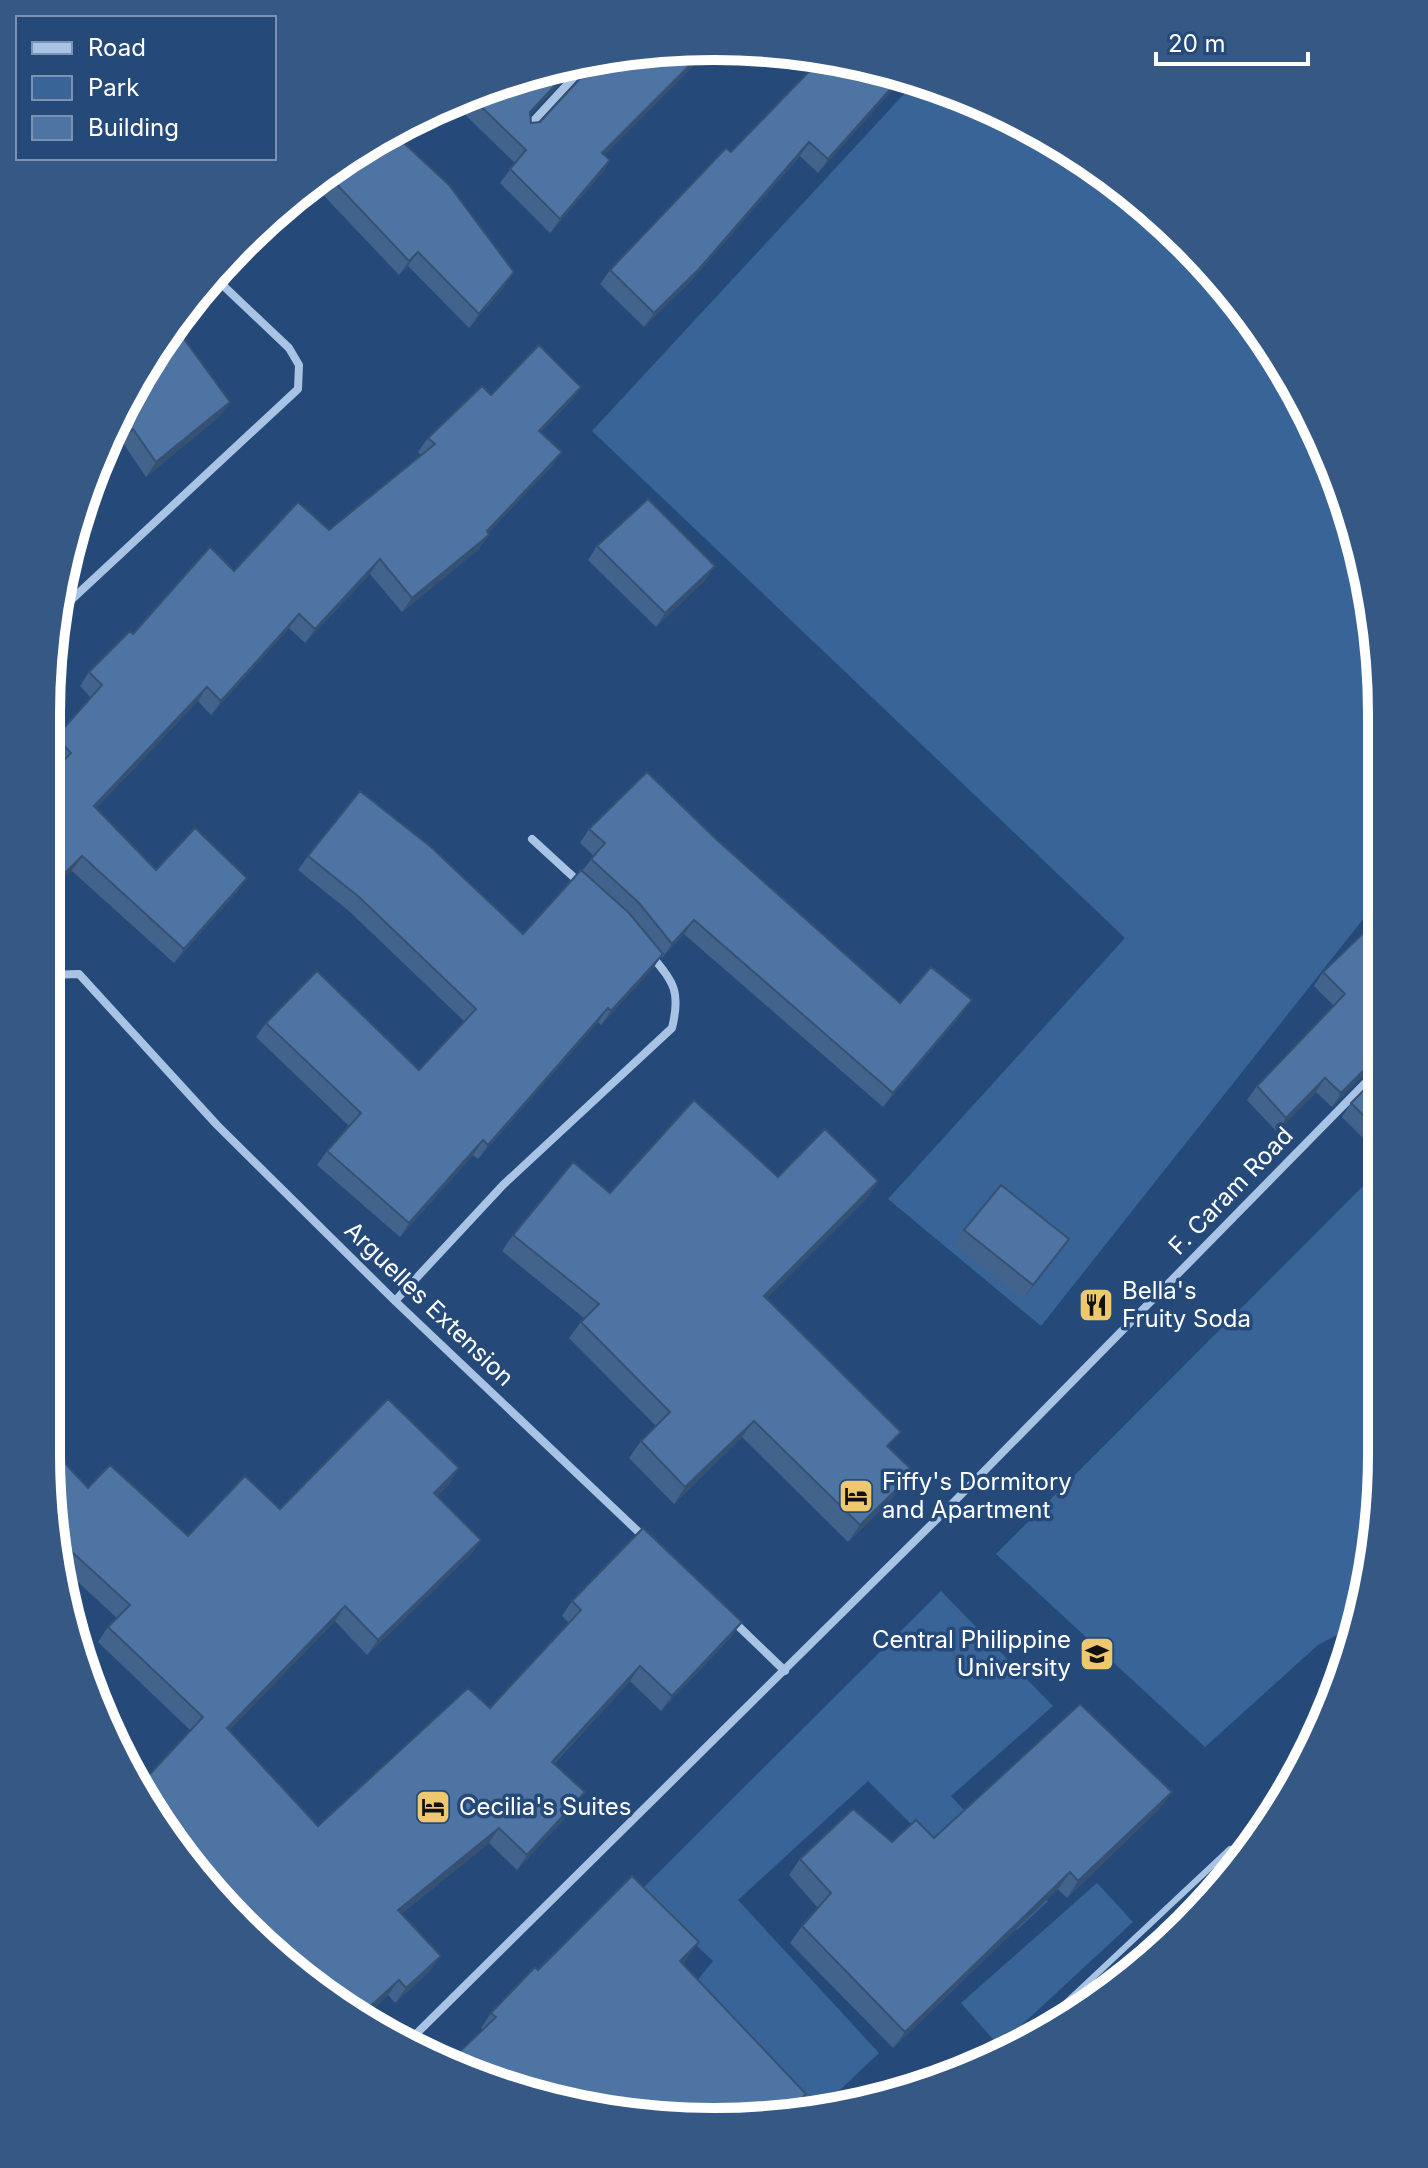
<svg xmlns="http://www.w3.org/2000/svg" width="1428" height="2168" viewBox="0 0 1428 2168" font-family="Inter,sans-serif">
<style>
.green{fill:#386498}
.lines{fill:none;stroke-linecap:round;stroke-linejoin:round}
.service{stroke:#a8c3e4;stroke-width:6}
.minor{stroke:#a8c3e4;stroke-width:8}
.wall{fill:#42648c}
.shaded-wall{fill:#365172}
.building{fill:#4d74a3;stroke:#365172;stroke-width:2}
.labels{text-anchor:middle;stroke-width:7;stroke-linejoin:round;paint-order:stroke}
.street-label{font-size:24px;fill:#fff;stroke:#254a7a}
.poi-label{font-size:24px;fill:#fff;stroke:#254a7a;text-anchor:start}
.rim{fill:none;stroke:#fff;stroke-width:10}
</style>
<rect width="100%" height="100%" fill="#254a7a"/>
<path class="green" d="M 918,79 L 1048,136 L 1155,212 L 1244,308 L 1313,419 L 1359,542 L 1381,671 L 1379,899 L 1041,1326 L 888,1199 L 1125,938 L 592,431 Z
M 1369,1180 L 1378,1189 L 1376,1542 L 1350,1628 L 1318,1645 L 1205,1747 L 996,1554 Z
M 941,1591 L 1053,1706 L 951,1796 L 1048,1901 L 1017,1930 L 868,1781 L 738,1900 L 879,2053 L 824,2105 L 815,2106 L 695,1983 L 713,1961 L 639,1892 Z
M 1097,1883 L 1133,1922 L 999,2046 L 961,2003 Z
M 1206,1886 L 1215,1896 L 1089,1999 Z"/>
<g class="lines">
<path class="service" d="M 1023,2043 L 1230,1849 L 1249,1846"/>
<path class="minor" d="M 527,128 L 589,61
M 55,615 L 298,389 L 299,365 L 289,348 L 211,274
M 532,839 L 580,883
M 49,975 L 79,974 L 217,1125 L 395,1301 L 645,1538
M 395,1301 L 503,1185 L 672,1028 C 681,991 674,983 651,955
M 731,1619 L 785,1671
M 408,2042 L 944,1512 L 1379,1069"/>
</g>
<path class="wall" d="M 671,47 L 702,53 L 692,67 L 604,155 L 610,160 L 601,174 L 550,233 L 500,183 L 515,163 L 452,102 L 542,69 L 580,62 L 530,115 L 531,123 L 540,122 L 595,62 L 595,60 Z
M 905,76 L 818,173 L 800,156 L 689,283 L 644,327 L 600,284 L 610,270 L 731,152 Z
M 392,132 L 504,287 L 469,328 L 408,266 L 399,275 L 311,182 Z
M 491,395 L 571,401 L 541,432 L 552,466 L 488,533 L 479,549 L 402,612 L 370,574 L 305,643 L 289,628 L 211,715 L 198,701 L 96,808 L 156,870 L 247,878 L 237,892 L 174,963 L 72,871 L 59,764 L 51,756 L 51,744 L 91,698 L 80,686 L 89,672 L 133,634 L 234,571 L 329,530 L 421,455 L 418,452 L 428,438 Z
M 220,416 L 146,477 L 123,443 L 103,456 L 115,419 Z
M 597,546 L 715,566 L 705,580 L 656,627 L 588,560 Z
M 589,829 L 717,840 L 900,1003 L 962,1014 L 883,1107 L 684,934 L 662,958 L 661,956 L 653,968 L 601,1025 L 598,1022 L 478,1159 L 473,1155 L 400,1237 L 317,1165 L 327,1151 L 349,1126 L 256,1037 L 266,1023 L 419,1070 L 465,1022 L 349,911 L 298,870 L 308,856 L 523,934 L 582,871 L 594,856 L 580,843 Z
M 1378,908 L 1379,1022 L 1373,1028 L 1374,1064 L 1332,1107 L 1316,1092 L 1277,1132 L 1247,1100 L 1257,1086 L 1334,1006 L 1314,986 L 1323,972 L 1372,925 L 1369,922 Z
M 1379,1075 L 1378,1153 L 1342,1117 L 1351,1103 Z
M 778,1177 L 878,1181 L 867,1198 L 766,1299 L 889,1448 L 902,1488 L 848,1542 L 742,1437 L 674,1504 L 629,1458 L 641,1441 L 656,1426 L 569,1338 L 584,1318 L 502,1251 L 513,1235 L 610,1193 Z
M 964,1230 L 1069,1239 L 1023,1299 L 954,1244 Z
M 46,1454 L 88,1488 L 188,1536 L 280,1509 L 459,1468 L 449,1484 L 437,1496 L 481,1540 L 470,1555 L 367,1655 L 335,1621 L 229,1730 L 318,1826 L 490,1708 L 569,1623 L 562,1616 L 572,1601 L 731,1637 L 661,1711 L 630,1681 L 554,1764 L 575,1807 L 517,1870 L 489,1843 L 401,1914 L 430,1971 L 395,2003 L 388,1995 L 365,2017 L 307,1984 L 191,1731 L 98,1642 L 108,1627 L 117,1618 L 65,1570 Z
M 1160,1808 L 1067,1898 L 1058,1889 L 893,2048 L 790,1943 L 802,1926 L 818,1908 L 789,1875 L 800,1859 L 892,1842 L 934,1838 Z
M 688,1957 L 683,1963 L 483,2030 L 481,2028 L 491,2013 L 538,1970 Z"/>
<path class="shaded-wall" d="M 702,53 L 692,67 L 592,167 L 602,153 Z
M 580,62 L 520,126 L 530,112 L 576,63 Z
M 903,75 L 905,76 L 818,173 L 828,159 Z
M 809,142 L 800,156 L 689,283 L 644,327 L 654,313 Z
M 610,160 L 601,174 L 550,233 L 560,219 Z
M 418,252 L 408,266 L 399,275 L 409,261 Z
M 514,272 L 504,287 L 469,328 L 479,314 Z
M 581,387 L 571,401 L 529,445 L 539,431 Z
M 230,402 L 220,416 L 146,477 L 156,462 Z
M 133,429 L 123,443 L 103,456 L 107,446 Z
M 562,452 L 552,466 L 479,543 L 489,535 L 479,549 L 402,612 L 412,598 L 487,531 Z
M 380,559 L 370,574 L 305,643 L 315,629 Z
M 715,566 L 705,580 L 656,627 L 665,613 Z
M 299,614 L 289,628 L 211,715 L 221,701 Z
M 207,687 L 198,701 L 84,820 L 94,806 Z
M 82,856 L 72,871 L 50,892 L 50,888 Z
M 247,878 L 237,892 L 174,963 L 184,949 Z
M 694,920 L 684,934 L 662,958 L 672,944 Z
M 663,954 L 653,968 L 601,1025 L 611,1011 Z
M 972,1000 L 962,1014 L 883,1107 L 893,1093 Z
M 608,1008 L 598,1022 L 478,1159 L 488,1145 Z
M 1379,1055 L 1379,1063 L 1374,1064 L 1332,1107 L 1341,1093 Z
M 1325,1078 L 1316,1092 L 1277,1132 L 1286,1118 Z
M 483,1140 L 473,1155 L 400,1237 L 409,1223 Z
M 878,1181 L 867,1198 L 752,1313 L 764,1296 Z
M 1069,1239 L 1059,1253 L 1023,1299 L 1033,1285 Z
M 754,1421 L 742,1437 L 674,1504 L 685,1487 Z
M 459,1468 L 449,1484 L 424,1508 L 434,1493 Z
M 914,1472 L 902,1488 L 848,1542 L 860,1525 Z
M 481,1540 L 470,1555 L 367,1655 L 378,1640 Z
M 345,1606 L 335,1621 L 217,1743 L 227,1728 Z
M 742,1622 L 731,1637 L 661,1711 L 672,1696 Z
M 640,1666 L 630,1681 L 541,1777 L 552,1762 Z
M 585,1792 L 575,1807 L 517,1870 L 527,1855 Z
M 1172,1792 L 1160,1808 L 1067,1898 L 1078,1881 Z
M 499,1828 L 489,1843 L 387,1925 L 398,1910 Z
M 1070,1872 L 1058,1889 L 893,2048 L 905,2032 Z
M 699,1942 L 688,1957 L 670,1976 L 680,1961 Z
M 441,1956 L 430,1971 L 395,2003 L 406,1988 Z
M 399,1980 L 388,1995 L 365,2017 L 361,2015 Z
M 806,2094 L 796,2108 L 791,2109 Z"/>
<path class="building" d="M 671,47 L 698,48 L 702,53 L 602,153 L 610,160 L 560,219 L 510,169 L 526,150 L 470,96 L 542,69 L 576,63 L 530,112 L 531,123 L 540,122 L 597,60 Z
M 823,57 L 903,75 L 828,159 L 809,142 L 699,269 L 654,313 L 610,270 L 726,148 L 731,152 Z
M 392,132 L 449,185 L 514,272 L 479,314 L 418,252 L 409,261 L 326,173 Z
M 176,328 L 230,402 L 156,462 L 133,429 L 107,446 L 115,419 Z
M 539,345 L 581,387 L 539,431 L 562,452 L 487,531 L 489,535 L 412,598 L 380,559 L 315,629 L 299,614 L 221,701 L 207,687 L 94,806 L 156,870 L 195,828 L 247,878 L 184,949 L 82,856 L 50,888 L 51,773 L 71,753 L 56,737 L 102,685 L 89,672 L 130,631 L 133,634 L 210,547 L 234,571 L 298,502 L 329,530 L 435,444 L 428,438 L 482,386 L 491,395 Z
M 648,499 L 715,566 L 665,613 L 597,546 Z
M 647,772 L 717,840 L 900,1003 L 931,967 L 972,1000 L 893,1093 L 694,920 L 672,944 L 639,903 L 591,859 L 605,843 L 589,829 Z
M 360,791 L 431,847 L 523,934 L 581,870 L 629,913 L 663,954 L 611,1011 L 608,1008 L 488,1145 L 483,1140 L 409,1223 L 327,1151 L 361,1113 L 266,1023 L 317,971 L 419,1070 L 476,1009 L 359,897 L 308,856 Z
M 1379,918 L 1379,1019 L 1371,1027 L 1379,1034 L 1379,1055 L 1341,1093 L 1325,1078 L 1286,1118 L 1257,1086 L 1345,994 L 1323,972 Z
M 1379,1075 L 1378,1130 L 1351,1103 Z
M 694,1100 L 778,1177 L 825,1129 L 878,1181 L 764,1296 L 901,1432 L 887,1446 L 914,1472 L 860,1525 L 754,1421 L 685,1487 L 641,1441 L 670,1412 L 581,1322 L 599,1304 L 513,1235 L 573,1162 L 610,1193 Z
M 1001,1185 L 1069,1239 L 1033,1285 L 964,1230 Z
M 388,1399 L 459,1468 L 434,1493 L 481,1540 L 378,1640 L 345,1606 L 227,1728 L 318,1826 L 468,1688 L 490,1708 L 581,1610 L 572,1601 L 643,1528 L 742,1622 L 672,1696 L 640,1666 L 552,1762 L 585,1792 L 527,1855 L 499,1828 L 398,1910 L 441,1956 L 406,1988 L 399,1980 L 361,2015 L 307,1984 L 159,1826 L 139,1786 L 203,1717 L 108,1627 L 130,1605 L 60,1541 L 46,1454 L 46,1443 L 88,1488 L 110,1465 L 188,1536 L 245,1476 L 280,1509 Z
M 1080,1704 L 1172,1792 L 1078,1881 L 1070,1872 L 905,2032 L 802,1926 L 831,1893 L 800,1859 L 853,1809 L 892,1842 L 916,1820 L 934,1838 Z
M 632,1876 L 699,1942 L 680,1961 L 806,2094 L 791,2109 L 671,2121 L 459,2071 L 447,2064 L 496,2017 L 491,2013 L 535,1967 L 538,1970 Z"/>
<defs>
<g id="restaurant-square" transform="scale(1.8)"><rect x="-9" y="-9" width="18" height="18" rx="4" fill="#eec86d" stroke="#254a7a"/><path d="M-5-6h1v4h1v-4h1v4h1v-4h1v5L-1.5 .5V6h-2V.5L-5-1ZM5-6V6H3V1.5H1.5Q1.5-4 5-6Z" fill="#111"/></g>
<g id="hotel-square" transform="scale(1.8)"><rect x="-9" y="-9" width="18" height="18" rx="4" fill="#eec86d" stroke="#254a7a"/><path d="M-6-4.5h1.5V1H6V5H4.5V3h-9V5H-6ZM-4 0a1.8 1.8 0 1 1 3.6 0ZM.5 0V-2.5h3Q6-2.5 6 0Z" fill="#111"/></g>
<g id="university-square" transform="scale(1.8)"><rect x="-9" y="-9" width="18" height="18" rx="4" fill="#eec86d" stroke="#254a7a"/><path d="M0-5L7-2L0 1L-7-2ZM-4 1L0 2.5L4 1V4Q0 6-4 4Z" fill="#111"/></g>
</defs>
<g fill-rule="evenodd">
<use href="#restaurant-square" x="1096" y="1305"/>
<use href="#hotel-square" x="856" y="1496"/>
<use href="#university-square" x="1097" y="1654"/>
<use href="#hotel-square" x="433" y="1807"/>
</g>
<g class="labels">
<g class="street-label">
<text transform="translate(1231 1191) rotate(-46)" y="8">F. Caram Road</text>
<text transform="translate(429 1304) rotate(44)" y="8">Arguelles Extension</text>
</g>
<g class="poi-label">
<text x="1122" y="1299">Bella's<tspan x="1122" dy="28">Fruity Soda</tspan></text>
<text x="882" y="1490">Fiffy's Dormitory<tspan x="882" dy="28">and Apartment</tspan></text>
<text x="1071" y="1648" text-anchor="end">Central Philippine<tspan x="1071" dy="28">University</tspan></text>
<text x="459" y="1815">Cecilia's Suites</text>
</g>
</g>
<path d="M0 0H1428V2168H0ZM714 60H714A654 654 0 0 1 1368 714V1454A654 654 0 0 1 714 2108H714A654 654 0 0 1 60 1454V714A654 654 0 0 1 714 60Z" fill="#365885" fill-rule="evenodd"/>
<path class="rim" d="M714 60H714A654 654 0 0 1 1368 714V1454A654 654 0 0 1 714 2108H714A654 654 0 0 1 60 1454V714A654 654 0 0 1 714 60Z"/>
<rect x="16" y="16" width="260" height="144" fill="#254a7a" stroke="#7c92af" stroke-width="2"/>
<rect x="32" y="42" width="40" height="12" fill="#a8c3e4" stroke="#7c92af" stroke-width="2"/>
<text x="88" y="56" font-size="24" fill="#ffffff">Road</text>
<rect x="32" y="76" width="40" height="24" fill="#386498" stroke="#7c92af" stroke-width="2"/>
<text x="88" y="96" font-size="24" fill="#ffffff">Park</text>
<rect x="32" y="116" width="40" height="24" fill="#4d74a3" stroke="#7c92af" stroke-width="2"/>
<text x="88" y="136" font-size="24" fill="#ffffff">Building</text>
<path d="M1156 52v12h152v-12" fill="none" stroke="#ffffff" stroke-width="4"/>
<text x="1168" y="52" font-size="24" fill="#ffffff" stroke="#254a7a" stroke-width="6" paint-order="stroke">20 m</text>
</svg>
